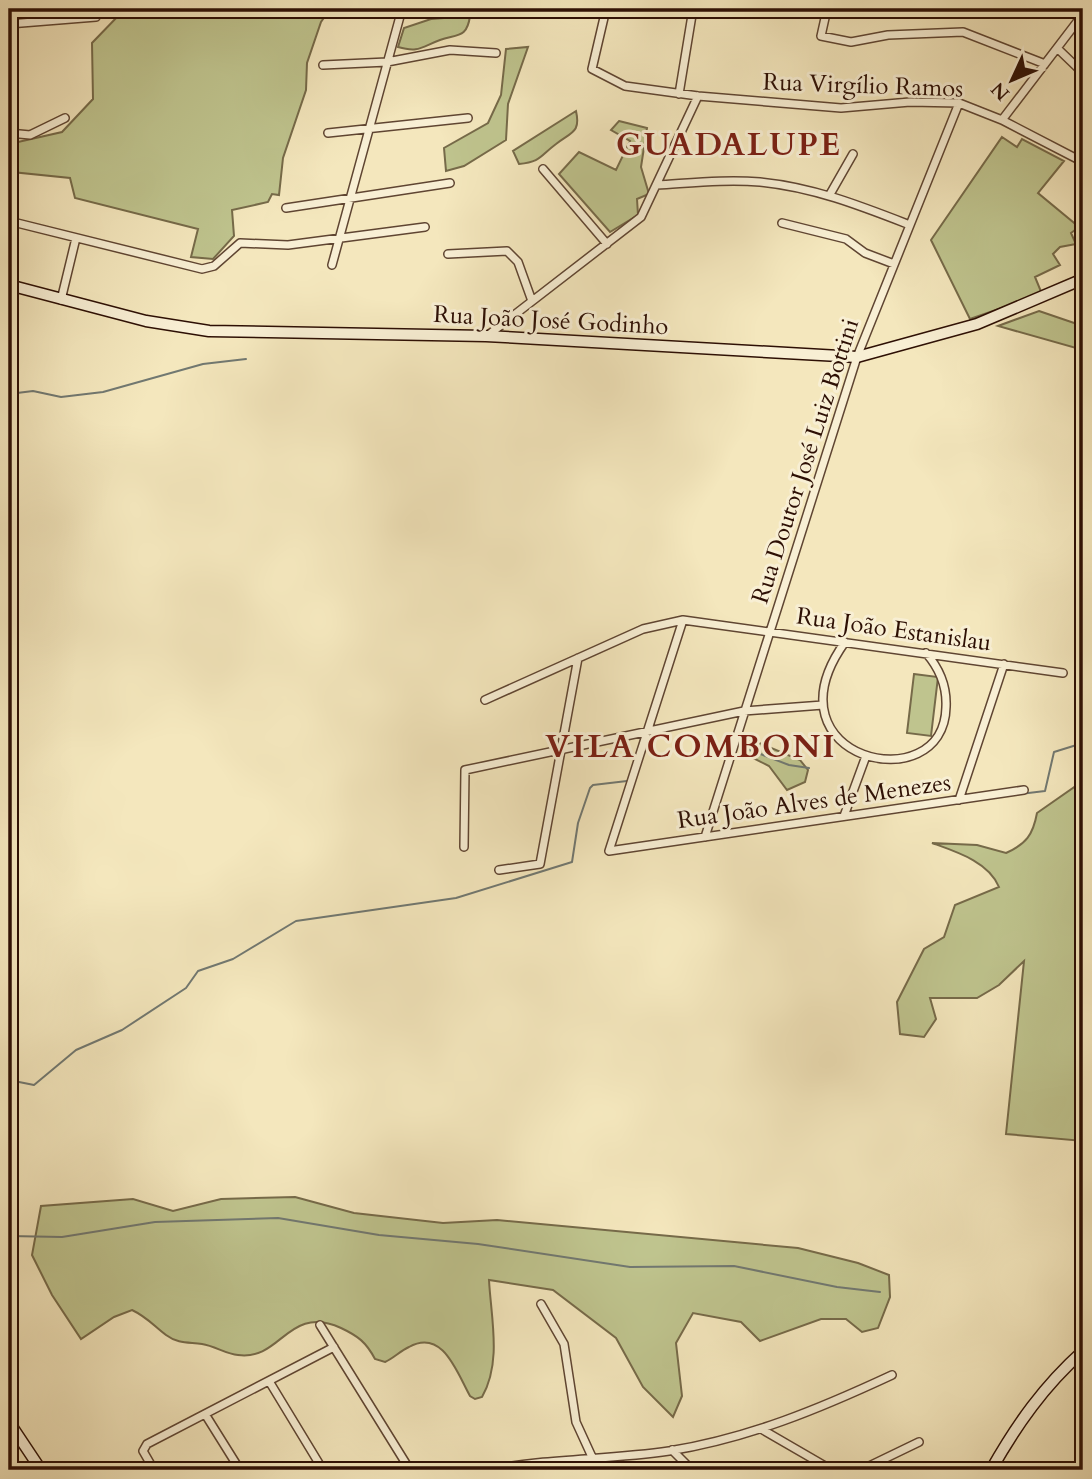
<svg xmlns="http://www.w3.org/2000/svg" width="1092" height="1479" viewBox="0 0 1092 1479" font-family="Cardo,serif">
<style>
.green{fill:#bfc48e;stroke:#766a49;stroke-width:2}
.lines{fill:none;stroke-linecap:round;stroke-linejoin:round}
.stream{stroke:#717871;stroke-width:2}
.street-casing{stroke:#5f4532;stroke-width:10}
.secondary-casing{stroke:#2d0f04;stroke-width:13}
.street{stroke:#f8efd4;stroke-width:7}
.secondary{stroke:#f8efd4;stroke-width:10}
.labels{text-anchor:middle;stroke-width:6;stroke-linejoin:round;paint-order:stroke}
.street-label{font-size:24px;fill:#2d0f04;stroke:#f8efd4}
.district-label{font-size:32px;font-weight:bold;letter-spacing:2px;fill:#7a1f14;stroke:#f8efd4}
</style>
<rect width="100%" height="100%" fill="#f4e7bd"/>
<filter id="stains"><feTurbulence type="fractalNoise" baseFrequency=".00286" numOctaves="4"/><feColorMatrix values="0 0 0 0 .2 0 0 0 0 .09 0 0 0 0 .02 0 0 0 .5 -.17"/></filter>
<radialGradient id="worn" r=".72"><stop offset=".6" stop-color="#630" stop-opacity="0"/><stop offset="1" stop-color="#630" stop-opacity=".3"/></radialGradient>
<path class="green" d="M 118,9 L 162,9 L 168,18 L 258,9 L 330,9 L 321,22 L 307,63 L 306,90 L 283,158 L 279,195 L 272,194 L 268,202 L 232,210 L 234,236 L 213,259 L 191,257 L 198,229 L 75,198 L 70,178 L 12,172 L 9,144 L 62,132 L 93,99 L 92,43 L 120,14 Z
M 470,16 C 467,38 458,34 440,40 C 421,47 419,53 398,47 L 404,28 L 431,19 Z
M 528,47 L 508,104 L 506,140 L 464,166 L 446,171 L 444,148 L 488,123 L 501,95 L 506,49 Z
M 576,111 C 581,133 571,132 556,144 C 540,156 541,162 519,164 L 513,151 Z
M 619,121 L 647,128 L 641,167 L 649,194 L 637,199 L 638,215 L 610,232 L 559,174 L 579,152 L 616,170 L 630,141 L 611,130 Z
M 1002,137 L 1017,147 L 1022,139 L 1064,161 L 1038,193 L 1079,227 L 1071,233 L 1076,244 L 1060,247 L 1053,254 L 1060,265 L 1035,277 L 1042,294 L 970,319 L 931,240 Z
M 1039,311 L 1083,326 L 1083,350 L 998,326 Z
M 914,674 L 938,677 L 931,736 L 907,733 Z
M 752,740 L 800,760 L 808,770 L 805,782 L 787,790 L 769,766 L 751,757 L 742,746 Z
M 1083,781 L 1083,1141 L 1006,1134 L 1024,961 L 999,985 L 977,998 L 930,998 L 936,1019 L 924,1037 L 900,1034 L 897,1002 L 924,949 L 944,937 L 955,905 L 999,887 C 989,862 957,852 932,843 L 977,845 L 1006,853 C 1026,844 1033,835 1037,813 Z
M 295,1197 L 354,1213 L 443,1223 L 497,1220 L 798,1248 L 858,1263 L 889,1275 L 890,1297 L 878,1328 L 862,1332 L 846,1319 L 821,1319 L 760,1341 L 741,1322 L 693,1313 L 676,1343 L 682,1396 L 673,1417 L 643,1387 L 616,1338 L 553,1290 L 489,1280 C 491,1318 502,1362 482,1397 L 475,1399 L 470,1396 C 457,1373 443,1328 409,1347 C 400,1351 394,1358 385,1362 L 375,1359 C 366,1342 358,1336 341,1328 C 287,1304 282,1361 238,1355 C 226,1354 215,1346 202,1344 C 189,1342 178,1344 166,1335 C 154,1326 147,1317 132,1310 L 114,1317 L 81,1339 L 52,1295 L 32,1255 L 41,1206 L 133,1199 L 173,1211 L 221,1199 Z"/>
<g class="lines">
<path class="stream" d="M 9,394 L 33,391 L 61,397 L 103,392 L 203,364 L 246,359
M 745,748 L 789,765 L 809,768
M 1012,795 L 1045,791 L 1054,752 L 1083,743
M 9,1080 L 34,1085 L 76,1050 L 122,1030 L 186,988 L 198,971 L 233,959 L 296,921 L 456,898 L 572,862 L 578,823 L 590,788 L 593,785 L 627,781
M 9,1236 L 62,1237 L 155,1222 L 278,1218 L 379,1235 L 478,1244 L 630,1267 L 734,1266 L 837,1287 L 880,1292"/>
<g class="street-casing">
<path id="street" d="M 606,9 L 592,69 L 625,86 L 698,96 L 841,108 L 910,102 L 959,103 L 1002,120 L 1083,162
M 827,9 L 821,36 L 851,42 L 888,35 L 963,32 L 1045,64
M 9,24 L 96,17
M 1057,48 L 1083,73
M 323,65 L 387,62 L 450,50 L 496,53
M 679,94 L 693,9
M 1002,120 L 1083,14
M 9,133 L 30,135 L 65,118
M 328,133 L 468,118
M 543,169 L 607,244
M 657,185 C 691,183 726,179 760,182 C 813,187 861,206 910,225
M 829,196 L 853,154
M 286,208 L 450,183
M 9,221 L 202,269 L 214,266 L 240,243 L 288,245 L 425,227
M 782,223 L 846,239 L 865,253 L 894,264
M 448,254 L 507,251 L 518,262 L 532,301
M 332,265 L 402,9
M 61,300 L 76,238
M 487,336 L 641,217 L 698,96
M 683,620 L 609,851 L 1024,790
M 845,642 C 761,760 944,802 946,707 C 947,686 940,669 926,653
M 485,700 L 643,629 L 683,620 L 1063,673
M 959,800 L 1004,664
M 844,816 L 866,756
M 705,837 L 857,357 L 959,103
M 464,847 L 465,770 L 744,711 L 823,705
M 499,870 L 540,864 L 578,658
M 541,1304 L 564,1344 L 576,1422 L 598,1470
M 320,1325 L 410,1470
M 269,1381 L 323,1470
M 205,1414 L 240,1470
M 763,1430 L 832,1470
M 672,1450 L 692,1470
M 154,1470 L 143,1451 L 147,1444 L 334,1347
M 488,1470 C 548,1458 609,1460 669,1451 C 749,1438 819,1409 892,1375
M 861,1470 L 919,1442"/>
</g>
<g class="secondary-casing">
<path id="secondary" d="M 9,285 L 146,321 L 209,331 L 486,336 L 857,357 L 977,324 L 1083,279
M 9,1422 L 41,1470
M 991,1470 C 1017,1424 1044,1386 1083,1351"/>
</g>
<use href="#street" class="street"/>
<use href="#secondary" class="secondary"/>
</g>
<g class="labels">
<g class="street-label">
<text transform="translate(863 85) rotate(2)" y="8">Rua Virgílio Ramos</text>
<text transform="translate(551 320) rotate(3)" y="8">Rua João José Godinho</text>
<text transform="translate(805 461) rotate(-72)" y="8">Rua Doutor José Luiz Bottini</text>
<text transform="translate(894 629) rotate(8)" y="8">Rua João Estanislau</text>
<text transform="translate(814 801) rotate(-8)" y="8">Rua João Alves de Menezes</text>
</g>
<g class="district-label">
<text x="729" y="155">GUADALUPE</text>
<text x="691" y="757">VILA COMBONI</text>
</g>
</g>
<rect width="1092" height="1479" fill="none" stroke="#f4e7bd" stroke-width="35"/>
<rect x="10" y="10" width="1071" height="1458" fill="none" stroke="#2d0f04" stroke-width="3.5"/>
<rect x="18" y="18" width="1057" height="1444" fill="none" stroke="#2d0f04" stroke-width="2"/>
<g transform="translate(1012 80) rotate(226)" stroke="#f8efd4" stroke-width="5" paint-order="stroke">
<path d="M0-5L12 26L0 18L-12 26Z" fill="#2d0f04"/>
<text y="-10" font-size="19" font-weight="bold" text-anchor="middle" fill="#2d0f04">N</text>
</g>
<rect width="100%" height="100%" filter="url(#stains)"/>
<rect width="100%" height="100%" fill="url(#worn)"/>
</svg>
